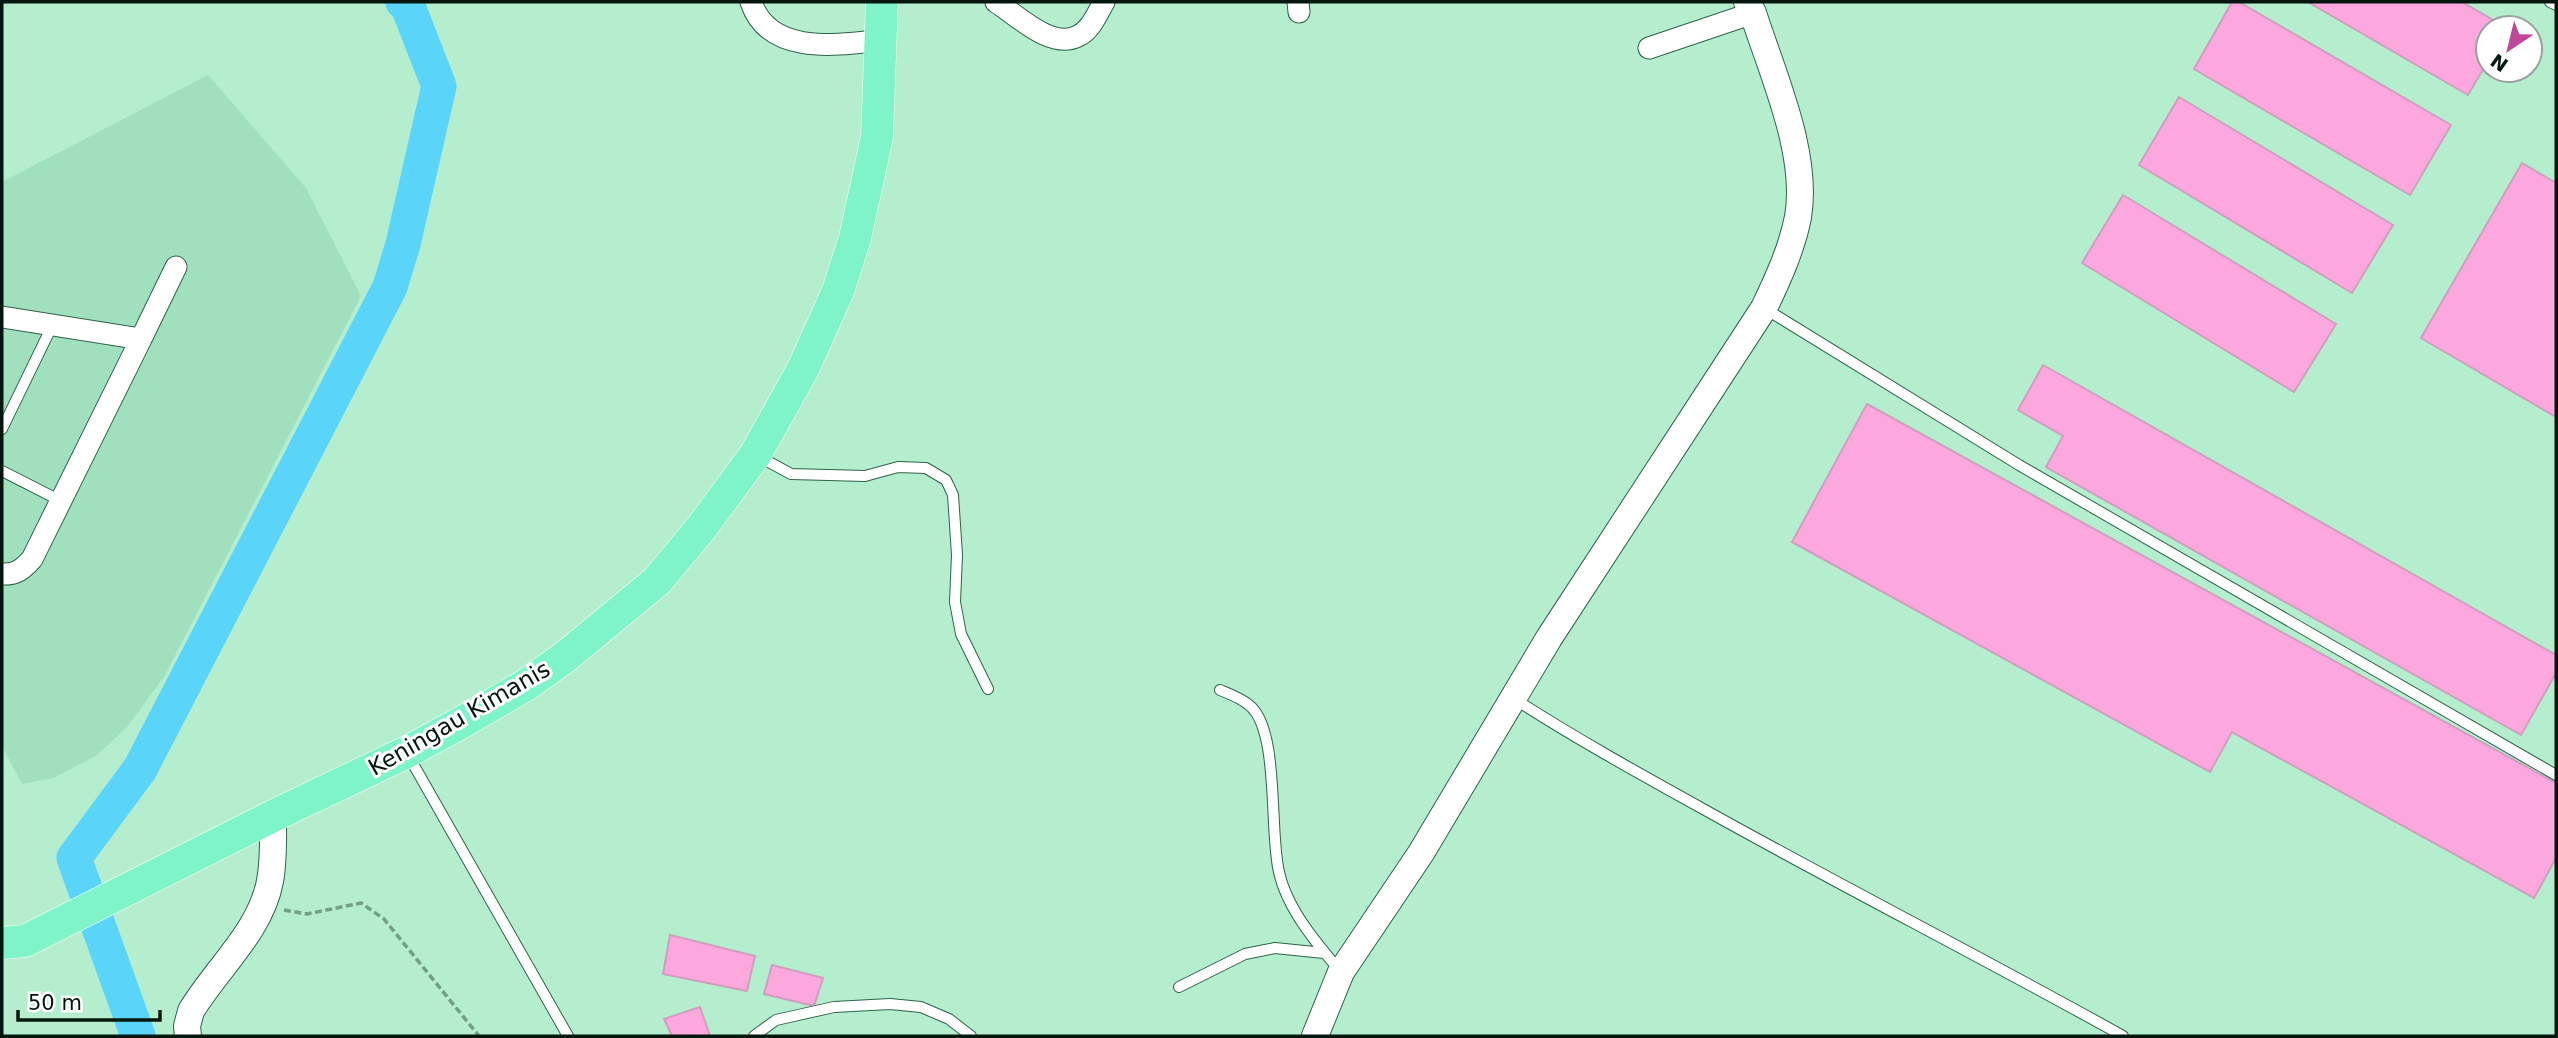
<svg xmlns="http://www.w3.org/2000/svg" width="2558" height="1038" viewBox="0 0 2558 1038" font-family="'DejaVu Sans',sans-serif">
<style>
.built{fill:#a1e0bf}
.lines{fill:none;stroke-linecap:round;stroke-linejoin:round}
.river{stroke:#5ad4f9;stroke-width:35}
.building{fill:#fca8de;stroke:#d09fbd;stroke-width:2}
.service-casing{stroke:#2e634a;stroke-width:12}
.minor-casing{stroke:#2e634a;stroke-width:23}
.tertiary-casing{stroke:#2e634a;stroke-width:28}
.primary-casing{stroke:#fff;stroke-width:33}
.path{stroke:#739e88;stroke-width:3.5;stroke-dasharray:7 3.5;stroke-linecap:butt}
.service{stroke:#fff;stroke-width:10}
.minor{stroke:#fff;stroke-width:21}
.tertiary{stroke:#fff;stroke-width:26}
.primary{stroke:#7ff4c8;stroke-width:32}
.labels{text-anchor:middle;stroke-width:6;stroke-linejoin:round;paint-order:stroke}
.street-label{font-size:23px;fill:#03170e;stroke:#fff}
</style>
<rect width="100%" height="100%" fill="#b5edcf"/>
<path class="built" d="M 208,75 L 306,188 L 361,296 L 164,677 L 127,727 L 96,756 L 53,778 L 22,784 L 2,746 L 2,182 Z"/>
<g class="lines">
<path class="river" d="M 138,1036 L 74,858 L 140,769 L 390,287 L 403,244 L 439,86 L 407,4 L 403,2"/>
</g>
<path class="building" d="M 2232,2 L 2239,2 L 2451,125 L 2410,195 L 2194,69 Z
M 2308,2 L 2462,2 L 2507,28 L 2488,28 L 2488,61 L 2468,95 Z
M 2179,97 L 2393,225 L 2352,293 L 2139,165 Z
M 2522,163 L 2556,183 L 2556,417 L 2421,338 Z
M 2123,195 L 2336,324 L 2294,392 L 2082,263 Z
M 2043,365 L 2556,655 L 2556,673 L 2521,735 L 2046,467 L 2063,436 L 2018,410 Z
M 1867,404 L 2556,783 L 2556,858 L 2534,898 L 2232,732 L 2210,772 L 1792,542 Z
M 670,935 L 755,956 L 747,991 L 663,974 Z
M 772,965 L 823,978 L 814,1006 L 764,994 Z
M 700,1007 L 710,1036 L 672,1036 L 664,1019 Z"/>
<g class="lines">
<g class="service-casing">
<path id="service" d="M 2550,2 L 2556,5
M 1764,308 L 2019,465 L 2556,775
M 2,429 L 53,324
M 758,456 L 791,474 L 865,476 L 898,467 L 926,468 L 946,480 L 953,495 L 957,555 L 955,602 L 961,634 L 988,689
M 2,471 L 61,501
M 1220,690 C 1230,694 1241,698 1249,705 C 1280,729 1269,832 1279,872 C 1287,909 1317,944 1341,972
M 1513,698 C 1575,738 1640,774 1705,810 C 1843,887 1985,959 2123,1036
M 408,755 L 568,1036
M 1179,987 L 1245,954 L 1275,948 L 1324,953
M 754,1036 L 776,1020 L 834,1007 L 890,1004 L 921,1007 L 949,1019 L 971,1036"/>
</g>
<g class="minor-casing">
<path id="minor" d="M 751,2 C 769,56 837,45 882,40
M 996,2 C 1017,15 1051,50 1078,36 C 1091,30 1097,14 1104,2
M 1298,2 L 1299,12
M 1649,48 L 1753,13
M 2,317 L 141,339 L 32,559 C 23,569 16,575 2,574
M 141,339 L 176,267"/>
</g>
<g class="tertiary-casing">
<path id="tertiary" d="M 188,1036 L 187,1026 L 191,1011 C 216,969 261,931 270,881 C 274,860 273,838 273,816
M 1315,1036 L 1341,972 L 1421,853 L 1549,638 L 1764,308 C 1778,279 1792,248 1798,217 C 1809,153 1772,73 1753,13 L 1747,2"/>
</g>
<g class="primary-casing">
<path id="primary" d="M 2,943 L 25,941 L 273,816 L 407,752 L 457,725 L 526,685 L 565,657 L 657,581 L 702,527 L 755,455 L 803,369 L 838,291 L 855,238 L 877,137 L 882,2"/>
</g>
<path class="path" d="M 284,910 L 307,914 L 361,903 L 384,919 L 479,1036"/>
<use href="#service" class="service"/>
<use href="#minor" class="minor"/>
<use href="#tertiary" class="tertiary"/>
<use href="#primary" class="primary"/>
</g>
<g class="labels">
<g class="street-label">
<text transform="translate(459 718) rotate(-30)" y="8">Keningau Kimanis</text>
</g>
</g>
<rect width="2558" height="1038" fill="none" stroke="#03170e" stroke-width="7"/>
<g transform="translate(2509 49) rotate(215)"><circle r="33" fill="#ffffff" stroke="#9aa29f" stroke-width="2"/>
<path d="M0-5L12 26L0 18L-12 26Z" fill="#c0489c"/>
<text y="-10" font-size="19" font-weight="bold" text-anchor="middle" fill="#03170e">N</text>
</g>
<path d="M18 1010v10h142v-10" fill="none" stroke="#03170e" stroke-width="3.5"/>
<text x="28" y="1010" font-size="21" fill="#03170e" stroke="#ffffff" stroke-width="5" paint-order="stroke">50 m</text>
</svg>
